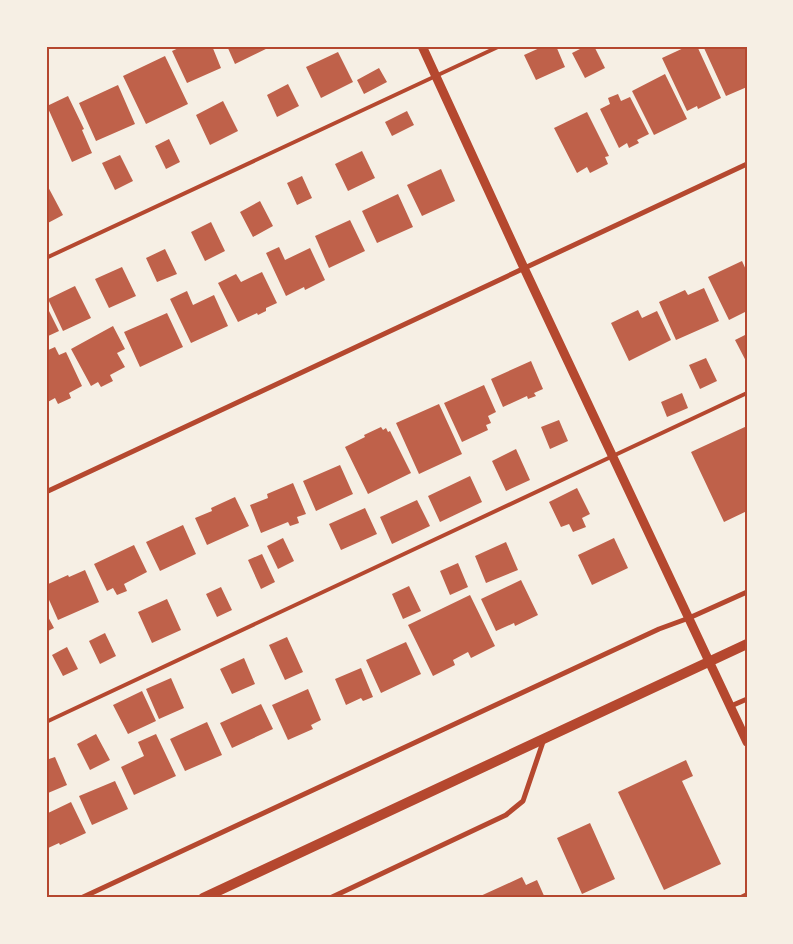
<svg xmlns="http://www.w3.org/2000/svg" width="793" height="944" viewBox="0 0 793 944" font-family="'Sofia Sans Condensed',sans-serif">
<style>
.building{fill:#bf614a}
.lines{fill:none;stroke-linecap:round;stroke-linejoin:round}
.service{stroke:#b5482f;stroke-width:4}
.minor{stroke:#b5482f;stroke-width:5}
.tertiary{stroke:#b5482f;stroke-width:9}
.secondary{stroke:#b5482f;stroke-width:10}
.neatline{fill:none;stroke:#b5482f;stroke-width:2}
</style>
<rect width="100%" height="100%" fill="#f6efe4"/>
<path class="building" d="M 183,46 L 212,46 L 221,68 L 187,83 L 172,51 Z
M 227,46 L 272,46 L 235,64 Z
M 544,46 L 556,46 L 565,67 L 536,80 L 524,55 Z
M 586,46 L 594,46 L 605,68 L 585,78 L 572,53 Z
M 688,46 L 697,46 L 721,98 L 698,109 L 697,106 L 687,111 L 662,58 Z
M 708,46 L 747,46 L 747,87 L 726,96 L 704,48 Z
M 338,52 L 353,82 L 321,98 L 306,67 Z
M 165,56 L 188,104 L 146,124 L 123,76 Z
M 379,68 L 387,82 L 364,94 L 357,80 Z
M 665,74 L 687,119 L 654,135 L 632,91 Z
M 288,84 L 299,106 L 277,117 L 267,95 Z
M 118,85 L 135,124 L 96,141 L 79,103 Z
M 618,94 L 621,101 L 630,97 L 649,134 L 637,140 L 639,143 L 629,148 L 627,143 L 619,148 L 600,109 L 610,104 L 608,98 Z
M 68,96 L 84,129 L 82,130 L 92,153 L 72,162 L 47,106 Z
M 223,101 L 238,131 L 210,145 L 196,115 Z
M 407,111 L 414,125 L 392,136 L 385,122 Z
M 587,112 L 609,156 L 605,157 L 608,164 L 590,173 L 587,167 L 577,173 L 554,128 Z
M 169,139 L 180,162 L 166,169 L 155,146 Z
M 362,151 L 375,178 L 348,191 L 335,164 Z
M 120,155 L 133,181 L 115,190 L 102,163 Z
M 441,169 L 455,201 L 422,216 L 407,185 Z
M 302,176 L 312,198 L 297,205 L 287,183 Z
M 46,183 L 63,215 L 46,224 Z
M 398,194 L 413,227 L 377,243 L 362,211 Z
M 260,201 L 273,226 L 253,237 L 240,212 Z
M 350,220 L 365,251 L 329,268 L 315,236 Z
M 211,222 L 225,251 L 205,261 L 191,232 Z
M 279,247 L 285,260 L 310,248 L 325,280 L 305,290 L 304,287 L 286,296 L 266,253 Z
M 165,249 L 177,274 L 157,282 L 146,258 Z
M 742,261 L 747,272 L 747,316 L 745,312 L 729,320 L 708,277 Z
M 122,267 L 136,296 L 109,308 L 95,279 Z
M 262,272 L 277,303 L 266,308 L 266,311 L 258,315 L 257,313 L 238,322 L 218,283 L 236,274 L 241,282 Z
M 75,286 L 91,318 L 63,331 L 48,299 Z
M 704,288 L 719,321 L 676,340 L 659,302 L 685,290 L 688,295 Z
M 187,291 L 193,305 L 214,295 L 228,326 L 191,343 L 170,299 Z
M 46,305 L 59,331 L 46,337 Z
M 638,310 L 642,318 L 657,311 L 671,340 L 629,361 L 611,323 Z
M 167,313 L 183,347 L 140,367 L 124,332 Z
M 113,326 L 125,349 L 117,353 L 125,367 L 110,375 L 113,381 L 101,387 L 98,382 L 91,386 L 71,349 Z
M 747,334 L 747,363 L 735,340 Z
M 55,347 L 59,355 L 66,352 L 82,386 L 69,393 L 71,398 L 58,404 L 55,398 L 46,403 L 46,351 Z
M 706,358 L 717,381 L 700,389 L 689,365 Z
M 531,361 L 543,389 L 534,393 L 536,396 L 528,399 L 527,396 L 503,407 L 491,379 Z
M 484,385 L 496,412 L 488,416 L 491,423 L 486,425 L 488,430 L 462,442 L 444,403 Z
M 682,393 L 688,408 L 667,417 L 661,402 Z
M 439,404 L 462,454 L 419,474 L 396,423 Z
M 559,420 L 568,441 L 550,449 L 541,427 Z
M 747,426 L 747,511 L 724,522 L 691,452 Z
M 381,427 L 383,430 L 386,428 L 388,432 L 390,431 L 411,473 L 368,494 L 345,447 L 365,437 L 364,435 Z
M 516,449 L 530,480 L 506,491 L 492,461 Z
M 340,465 L 353,494 L 316,511 L 303,481 Z
M 470,476 L 482,502 L 440,522 L 428,496 Z
M 293,483 L 306,514 L 297,517 L 299,523 L 290,526 L 288,522 L 261,533 L 250,505 L 268,498 L 267,494 Z
M 577,488 L 590,514 L 582,518 L 586,527 L 573,532 L 569,524 L 561,527 L 549,502 Z
M 235,497 L 249,526 L 207,545 L 195,518 L 212,511 L 211,508 Z
M 417,500 L 430,526 L 392,544 L 380,517 Z
M 365,508 L 377,534 L 341,550 L 329,524 Z
M 183,525 L 196,554 L 160,571 L 146,542 Z
M 283,538 L 294,561 L 278,569 L 267,546 Z
M 614,538 L 628,568 L 592,585 L 578,555 Z
M 506,542 L 518,570 L 486,583 L 475,556 Z
M 134,545 L 147,572 L 124,584 L 127,591 L 117,595 L 113,588 L 107,591 L 94,564 Z
M 262,554 L 275,582 L 261,589 L 248,560 Z
M 458,563 L 468,587 L 450,595 L 440,571 Z
M 85,570 L 99,602 L 58,620 L 46,593 L 46,585 L 68,575 L 69,577 Z
M 521,580 L 538,615 L 515,626 L 514,623 L 496,631 L 481,599 Z
M 409,586 L 421,611 L 403,619 L 392,594 Z
M 221,587 L 232,610 L 217,617 L 206,594 Z
M 470,595 L 495,646 L 471,658 L 468,652 L 453,660 L 455,665 L 433,676 L 408,625 Z
M 167,599 L 181,630 L 152,643 L 138,612 Z
M 46,613 L 54,628 L 46,632 Z
M 105,633 L 116,656 L 100,664 L 89,641 Z
M 287,637 L 303,672 L 285,680 L 269,645 Z
M 406,642 L 421,674 L 381,693 L 366,660 Z
M 67,647 L 78,669 L 63,676 L 52,655 Z
M 244,658 L 255,684 L 232,694 L 220,669 Z
M 361,668 L 373,697 L 363,701 L 361,698 L 346,705 L 335,679 Z
M 171,678 L 184,708 L 159,719 L 146,689 Z
M 308,689 L 321,720 L 311,725 L 313,729 L 288,740 L 272,705 Z
M 142,691 L 156,721 L 128,734 L 113,705 Z
M 261,704 L 273,729 L 232,748 L 220,723 Z
M 207,722 L 222,755 L 185,771 L 170,739 Z
M 96,734 L 110,760 L 90,770 L 77,744 Z
M 156,734 L 176,776 L 134,795 L 121,767 L 144,756 L 138,742 Z
M 55,757 L 67,785 L 48,793 L 46,790 L 46,760 Z
M 686,760 L 693,776 L 682,781 L 721,864 L 664,890 L 618,792 Z
M 115,781 L 128,809 L 92,825 L 79,796 Z
M 71,802 L 86,833 L 60,845 L 59,843 L 46,849 L 46,814 Z
M 590,823 L 615,879 L 582,894 L 557,838 Z
M 522,877 L 526,885 L 537,880 L 545,898 L 476,898 Z"/>
<g class="lines">
<path class="service" d="M 46,258 L 500,46
M 46,722 L 747,393
M 739,898 L 747,894"/>
<path class="minor" d="M 46,492 L 747,164
M 731,706 L 747,699
M 81,898 L 659,629 L 689,618 L 747,592
M 330,898 L 506,815 L 523,801 L 544,739"/>
<path class="tertiary" d="M 422,46 L 524,268 L 747,742"/>
<path class="secondary" d="M 203,898 L 747,644"/>
</g>
<rect width="793" height="944" fill="none" stroke="#f6efe4" stroke-width="95"/>
<rect x="48" y="48" width="698" height="848" class="neatline"/>
</svg>
